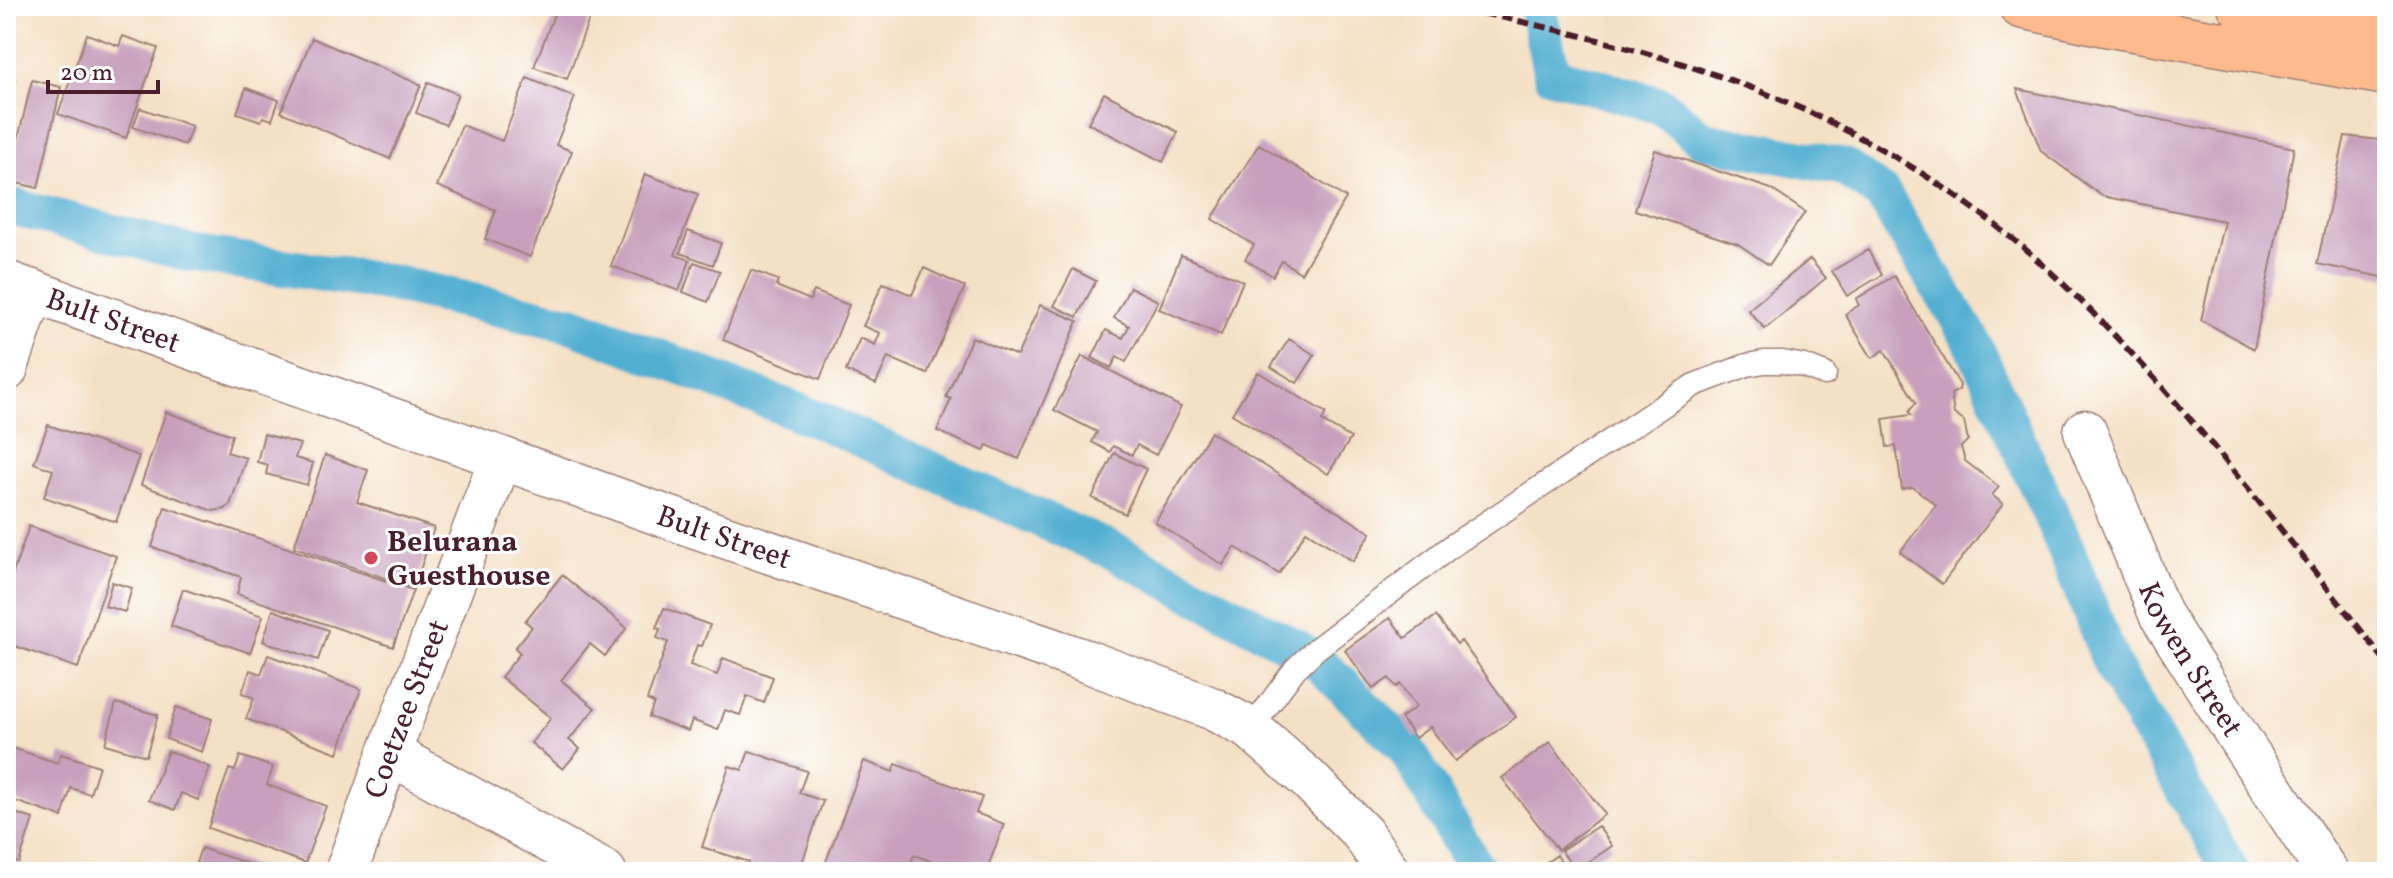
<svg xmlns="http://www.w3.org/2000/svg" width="2393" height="878" viewBox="0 0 2393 878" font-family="Vollkorn,serif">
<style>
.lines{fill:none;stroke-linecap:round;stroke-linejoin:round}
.canal{stroke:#53afd1;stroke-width:38}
.building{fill:#c8a0bd}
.service-casing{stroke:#9f8078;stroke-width:25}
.minor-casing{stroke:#9f8078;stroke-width:45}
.trunk-casing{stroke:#9f8078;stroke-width:47}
.service{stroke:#fff;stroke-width:22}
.minor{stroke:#fff;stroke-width:42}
.trunk{stroke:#fcba8d;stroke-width:44}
.rail{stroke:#4a1f2b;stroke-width:6;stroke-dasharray:12 6;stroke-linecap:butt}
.poi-dot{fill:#d1495b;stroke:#fff;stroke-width:3}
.labels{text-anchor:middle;stroke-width:6;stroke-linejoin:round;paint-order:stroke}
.street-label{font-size:30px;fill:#4a1f2b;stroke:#fff}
.poi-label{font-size:30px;font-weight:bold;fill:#4a1f2b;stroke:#fff;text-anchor:start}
</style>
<rect width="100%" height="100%" fill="#fff"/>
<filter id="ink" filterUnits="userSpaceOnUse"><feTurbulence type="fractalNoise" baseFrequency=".0125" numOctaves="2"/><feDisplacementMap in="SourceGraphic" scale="16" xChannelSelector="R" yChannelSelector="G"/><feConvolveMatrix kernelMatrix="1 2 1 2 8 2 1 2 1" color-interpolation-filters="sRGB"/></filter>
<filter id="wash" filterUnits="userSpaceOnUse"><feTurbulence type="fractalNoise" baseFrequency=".006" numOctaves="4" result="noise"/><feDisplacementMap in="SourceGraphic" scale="32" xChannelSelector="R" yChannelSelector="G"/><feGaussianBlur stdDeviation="1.8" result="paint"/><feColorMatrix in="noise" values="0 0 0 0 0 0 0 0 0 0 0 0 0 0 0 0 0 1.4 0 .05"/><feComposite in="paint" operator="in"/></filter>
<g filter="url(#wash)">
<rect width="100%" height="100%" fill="#f4e0c5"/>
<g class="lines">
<path class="canal" d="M 1537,6 L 1552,74 L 1661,106 L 1703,140 L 1844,167 L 1882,194 L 1971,339 L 2061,537 L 2112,665 L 2231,872
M 6,205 L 190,253 L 395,284 L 574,325 L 824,422 L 1115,552 L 1314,658 L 1405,747 L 1478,872"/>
</g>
<g id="blocks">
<path class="building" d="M 557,7 L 589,19 L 567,79 L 534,67 Z
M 87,34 L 119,46 L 123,36 L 158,48 L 126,138 L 58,114 Z
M 312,38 L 421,85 L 390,159 L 281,112 Z
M 6,77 L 16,80 L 7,107 L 6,107 Z
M 527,78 L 575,97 L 556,145 L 572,151 L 530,257 L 485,239 L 496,210 L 437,186 L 462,125 L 502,141 Z
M 32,80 L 61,87 L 38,188 L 8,181 Z
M 428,82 L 458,94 L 446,125 L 416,113 Z
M 246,88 L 279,100 L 272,120 L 263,117 L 261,121 L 237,113 Z
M 2017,89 L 2294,148 L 2254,349 L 2201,320 L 2224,221 L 2102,196 L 2041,151 Z
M 1104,93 L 1178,132 L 1163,162 L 1088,123 Z
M 140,108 L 192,126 L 185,145 L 133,127 Z
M 2345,136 L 2387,141 L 2387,278 L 2317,264 Z
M 1259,144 L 1346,198 L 1301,273 L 1282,261 L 1273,276 L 1254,265 L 1245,259 L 1254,245 L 1212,219 Z
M 1655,150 L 1771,189 L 1805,212 L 1769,265 L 1738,244 L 1635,210 Z
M 645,174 L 698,194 L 675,255 L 690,260 L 679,291 L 611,266 Z
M 688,231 L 721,243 L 713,265 L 680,253 Z
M 1868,250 L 1882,275 L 1847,296 L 1832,271 Z
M 1181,255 L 1243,281 L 1221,335 L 1159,309 Z
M 1810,259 L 1826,278 L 1765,329 L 1748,310 Z
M 694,262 L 720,271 L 708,302 L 683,292 Z
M 924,268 L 965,287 L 927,374 L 888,357 L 876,384 L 846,371 L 860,338 L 875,345 L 880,333 L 863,326 L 883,283 L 912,295 Z
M 1073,269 L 1096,281 L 1077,317 L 1054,306 Z
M 751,270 L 778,280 L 776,286 L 810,300 L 814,291 L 849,305 L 820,379 L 723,340 Z
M 1894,276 L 1960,385 L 1959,390 L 1951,394 L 1954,414 L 1964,421 L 1968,440 L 1961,447 L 1965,461 L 1999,487 L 1992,495 L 2003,504 L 1942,584 L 1900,552 L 1936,505 L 1913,487 L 1902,489 L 1896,446 L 1887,447 L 1883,419 L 1911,415 L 1909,411 L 1916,403 L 1884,350 L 1872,358 L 1845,314 L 1859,305 L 1856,299 Z
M 1130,287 L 1158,301 L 1126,362 L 1117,357 L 1111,368 L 1092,358 L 1106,330 L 1123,338 L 1129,326 L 1114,318 Z
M 1040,305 L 1078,321 L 1019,459 L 987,445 L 984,451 L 937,431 L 951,399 L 946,397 L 972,337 L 1017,356 Z
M 1289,339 L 1315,355 L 1297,383 L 1271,367 Z
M 1082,356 L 1181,407 L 1156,455 L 1137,445 L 1132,455 L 1113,446 L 1110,452 L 1092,442 L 1097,432 L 1054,410 Z
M 1258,372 L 1326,413 L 1322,421 L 1351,438 L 1328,474 L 1232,414 Z
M 166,412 L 232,435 L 227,452 L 246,458 L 230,505 L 225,509 L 213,511 L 141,485 Z
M 48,425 L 139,456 L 116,522 L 44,497 L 53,470 L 34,463 Z
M 1211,432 L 1371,533 L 1353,561 L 1306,531 L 1279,574 L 1235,547 L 1223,565 L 1155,522 Z
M 264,434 L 300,444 L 295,458 L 313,463 L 307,485 L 266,474 L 268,465 L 257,462 Z
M 1114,453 L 1146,469 L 1125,514 L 1092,498 Z
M 325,455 L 368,470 L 357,502 L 434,528 L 414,588 L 294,547 Z
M 165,507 L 413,590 L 393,647 L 237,594 L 241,577 L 152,547 Z
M 29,526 L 116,556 L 78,668 L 6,643 L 6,594 Z
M 562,575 L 627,628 L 605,656 L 590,644 L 561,680 L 595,708 L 569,740 L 580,749 L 563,769 L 531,743 L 551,718 L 501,677 L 520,653 L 515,648 L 532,627 L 525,621 Z
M 112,582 L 132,588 L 125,612 L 105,606 Z
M 183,589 L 263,616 L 250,653 L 171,626 Z
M 664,608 L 710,625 L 702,646 L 697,645 L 690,665 L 717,675 L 723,658 L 773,677 L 764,703 L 747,696 L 740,715 L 725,710 L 718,730 L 692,720 L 688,731 L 649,717 L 654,703 L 647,700 L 668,642 L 657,638 L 660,629 L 656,628 Z
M 273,610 L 328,630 L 318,660 L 263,641 Z
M 1436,616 L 1457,644 L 1461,641 L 1516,717 L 1455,761 L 1430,727 L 1415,738 L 1401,718 L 1416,707 L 1400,684 L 1396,687 L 1389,678 L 1373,689 L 1345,650 L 1390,618 L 1405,638 Z
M 268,655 L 361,689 L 338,753 L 246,719 L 254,698 L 242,693 L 250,670 L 261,674 Z
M 116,703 L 158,715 L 146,756 L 105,744 Z
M 176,707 L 212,719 L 202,752 L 166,739 Z
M 1550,742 L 1605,814 L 1558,850 L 1502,778 Z
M 6,746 L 58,763 L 61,754 L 99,766 L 90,794 L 71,788 L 62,817 L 6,798 Z
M 168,751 L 210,767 L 198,800 L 181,793 L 175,810 L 149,800 Z
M 749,751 L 807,771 L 799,793 L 823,801 L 799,872 L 746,872 L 749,862 L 702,847 L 729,766 L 742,770 Z
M 240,756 L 273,767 L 267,785 L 326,806 L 305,863 L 208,828 L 229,769 L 235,771 Z
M 864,761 L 893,772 L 896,764 L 982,797 L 976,813 L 1004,824 L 986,872 L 963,872 L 914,855 L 907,872 L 822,872 Z
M 6,810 L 33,819 L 19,863 L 6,859 Z
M 1598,826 L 1612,846 L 1575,871 L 1561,850 Z
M 201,848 L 270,871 L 270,872 L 193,872 Z
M 1557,855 L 1568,872 L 1533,872 Z"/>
</g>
</g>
<g filter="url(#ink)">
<use href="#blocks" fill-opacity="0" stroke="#9f8078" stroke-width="2"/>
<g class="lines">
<g class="service-casing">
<path id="service" d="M 1251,729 L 1295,669 L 1316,649 L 1453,545 L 1694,385 L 1747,365 L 1764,362 L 1783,362 L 1804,366 L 1825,374"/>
</g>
<g class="minor-casing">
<g id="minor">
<path id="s1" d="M 6,282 L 687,524 L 1086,661 L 1211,708 L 1251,729 L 1308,779 L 1362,833 L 1389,872"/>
<path d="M 6,370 L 33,291"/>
<path id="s2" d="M 2085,431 L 2160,614 L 2247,751 L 2327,872"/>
<path d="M 389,753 L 605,872"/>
<path id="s3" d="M 346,872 L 389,753 L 501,458"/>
</g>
</g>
<g class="trunk-casing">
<path id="trunk" d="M 2021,6 L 2105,24 L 2387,73
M 2240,6 L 2387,33"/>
</g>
<use href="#service" class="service"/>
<use href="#minor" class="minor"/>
<use href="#trunk" class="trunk"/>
<path class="rail" d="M 1448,6 C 1550,27 1660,52 1757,90 C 1866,133 1972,197 2057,278 C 2180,394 2281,531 2387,663"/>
</g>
</g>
<circle class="poi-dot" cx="371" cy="558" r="8"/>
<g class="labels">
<g class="street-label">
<text dy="10" stroke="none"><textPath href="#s1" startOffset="114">Bult Street</textPath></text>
<text dy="10" stroke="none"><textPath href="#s1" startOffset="762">Bult Street</textPath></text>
<text dy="10" stroke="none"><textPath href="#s2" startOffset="252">Kowen Street</textPath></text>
<text dy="10" stroke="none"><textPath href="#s3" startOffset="174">Coetzee Street</textPath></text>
</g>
<g class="poi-label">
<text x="387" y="551">Belurana<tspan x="387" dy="34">Guesthouse</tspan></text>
</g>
</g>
<rect width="2393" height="878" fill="none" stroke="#fff" stroke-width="32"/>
<path d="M48 80v12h110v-12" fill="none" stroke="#4a1f2b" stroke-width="4"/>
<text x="60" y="80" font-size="24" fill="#4a1f2b" stroke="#ffffff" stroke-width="6" paint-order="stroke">20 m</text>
</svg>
